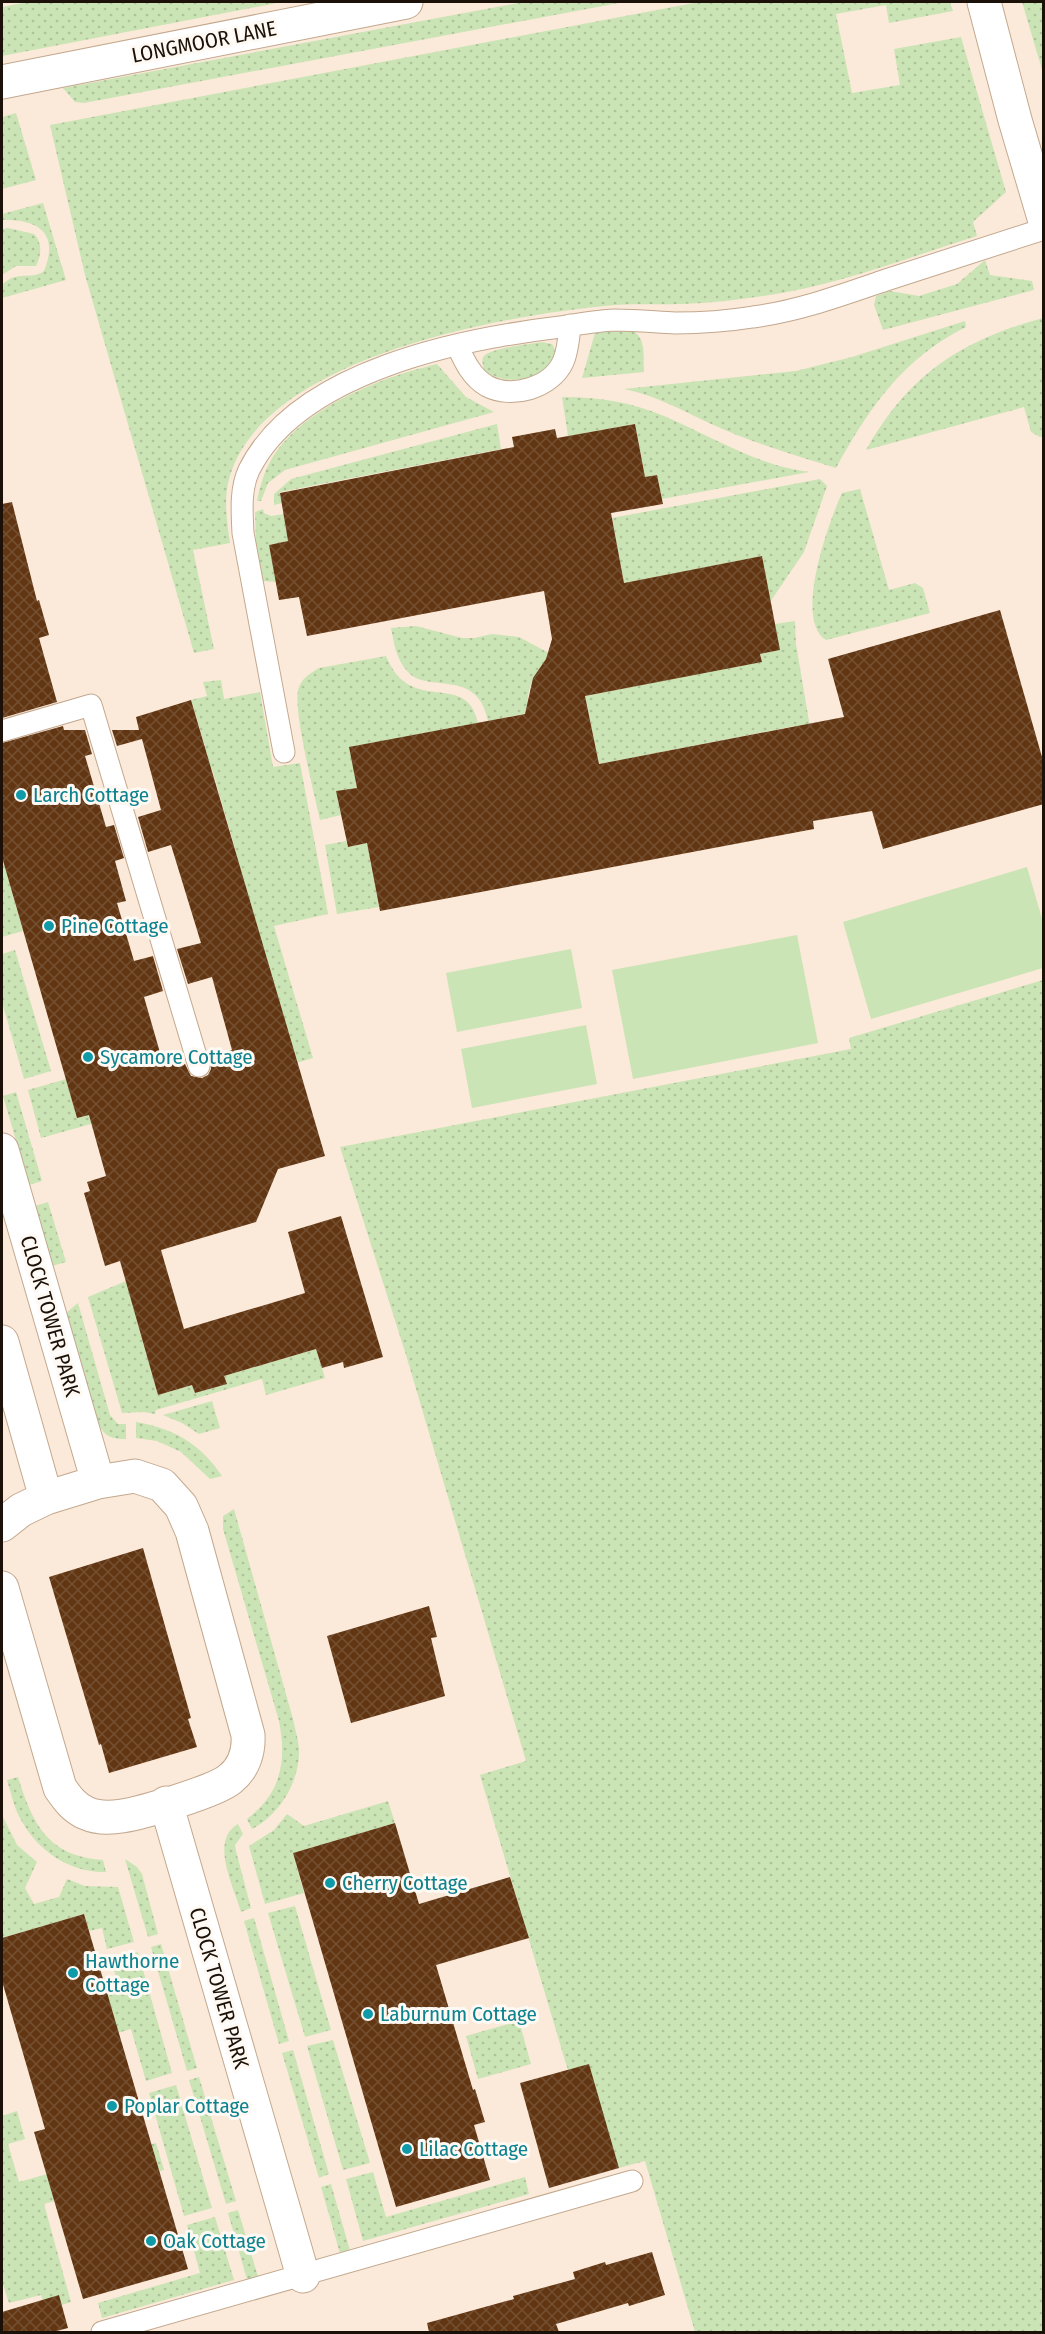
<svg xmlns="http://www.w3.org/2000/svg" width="1045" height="2334" viewBox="0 0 1045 2334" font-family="'Fira Sans Condensed',sans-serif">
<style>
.grass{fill:url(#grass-dots)}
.garden{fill:#cbe4b5}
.building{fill:url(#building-cross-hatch)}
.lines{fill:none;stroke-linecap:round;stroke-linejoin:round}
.service-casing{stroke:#c3a88e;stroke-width:23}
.minor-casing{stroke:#c3a88e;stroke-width:35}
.primary-casing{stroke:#c3a88e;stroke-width:35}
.service{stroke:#fff;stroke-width:21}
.minor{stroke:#fff;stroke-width:33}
.primary{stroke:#fff;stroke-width:33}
.culture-dot{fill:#0f9aa8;stroke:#fff9f4;stroke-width:2}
.labels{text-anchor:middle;stroke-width:6;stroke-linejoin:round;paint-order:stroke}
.street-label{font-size:21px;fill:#1b1108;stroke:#fff9f4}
.culture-label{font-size:21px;fill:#0d838f;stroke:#fff9f4;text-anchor:start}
</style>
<defs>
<pattern id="grass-dots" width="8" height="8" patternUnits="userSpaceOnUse" patternTransform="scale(1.5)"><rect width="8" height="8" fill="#cbe4b5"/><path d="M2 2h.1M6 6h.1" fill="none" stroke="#aec39a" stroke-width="1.8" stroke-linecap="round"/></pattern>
<pattern id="building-cross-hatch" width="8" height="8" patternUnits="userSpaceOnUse" patternTransform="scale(1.5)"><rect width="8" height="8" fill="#623613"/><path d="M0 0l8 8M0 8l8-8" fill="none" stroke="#745033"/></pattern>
</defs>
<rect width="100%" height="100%" fill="#fbead9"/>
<path class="grass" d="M 28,2 L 282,2 L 2,56 L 2,7 Z
M 524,2 L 618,2 L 619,3 L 84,103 L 75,102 L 63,88 Z
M 699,2 L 950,2 L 953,11 L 889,23 L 886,5 L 836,14 L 852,93 L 900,85 L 894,49 L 961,37 L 1006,192 L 973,222 L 977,236 C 907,258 836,286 763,296 C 737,300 709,303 682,304 C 657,305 631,303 605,306 C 500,316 265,358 230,476 C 223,497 227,521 230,543 L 193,550 L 214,649 L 194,653 L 85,275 L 50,125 Z
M 1022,2 L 1043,2 L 1043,73 Z
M 16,113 L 36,180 L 2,189 L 2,117 Z
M 43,203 L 66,280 L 2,298 L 2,285 C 18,269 30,281 44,271 C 60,232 37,219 2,220 L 2,214 Z
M 8,228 L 34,234 C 43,243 41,256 36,266 L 16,266 L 2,275 L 2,229 Z
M 985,260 L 990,275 L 1032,281 L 1034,290 L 883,330 L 874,305 L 876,296 L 890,291 L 919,296 L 957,284 Z
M 1043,318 L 1043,437 L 1040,437 L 1031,432 L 1024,407 L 866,450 C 908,375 961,340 1043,318 Z
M 965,321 L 966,327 C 903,358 869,408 836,468 C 793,455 750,442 709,423 C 681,410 655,395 624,389 L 796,371 L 852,357 Z
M 629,330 C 647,334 643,356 644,372 L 582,378 L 595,333 Z
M 542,342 L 552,344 C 569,369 511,394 484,370 C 483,365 481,360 484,356 C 491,348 531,344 542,342 Z
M 437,364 L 466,397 L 494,412 L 285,470 L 268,483 L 261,501 L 257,501 C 260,488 263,474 270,462 C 299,409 381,377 437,364 Z
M 562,397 C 597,397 632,402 664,416 C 711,436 758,466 809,472 L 662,499 L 657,475 L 645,477 L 635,424 L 568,436 Z
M 497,424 L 501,449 L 280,492 L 282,503 L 274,505 L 274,494 L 291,479 Z
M 820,479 L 827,486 L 804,552 L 770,602 L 762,556 L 624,583 L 612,518 Z
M 860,489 L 889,590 L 915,583 L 923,588 L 930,613 L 826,640 C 793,620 829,521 842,493 Z
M 263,509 L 264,513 L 271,516 L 284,514 L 288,541 L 269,545 L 276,582 L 263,581 L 256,545 L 255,512 Z
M 795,621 L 796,644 L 816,763 L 802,765 L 795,726 L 599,764 L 585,696 L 762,661 L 760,654 L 779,650 L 775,624 Z
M 416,626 L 462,638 L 474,638 L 492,634 L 519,637 L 549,653 C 536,680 526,679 528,713 L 488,721 C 477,666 427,695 407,671 C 396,659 394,643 391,628 Z
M 386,656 C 411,718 466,668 478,723 L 350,747 L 357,788 L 337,791 L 341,815 L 320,820 C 315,796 291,704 299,687 C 303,677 311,673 319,668 Z
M 221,680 L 224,699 L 260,692 L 273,767 L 300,763 L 328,914 L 274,926 L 313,1058 L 296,1063 L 201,863 L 236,852 L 212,769 L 176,779 L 170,755 L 205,746 L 191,700 L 207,696 L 203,682 Z
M 346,841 L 348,847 L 367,843 L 379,907 L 337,914 L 325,845 Z
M 67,843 L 77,878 L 13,896 L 23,931 L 2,937 L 2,862 Z
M 15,950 L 51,1071 L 24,1079 L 2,1002 L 2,954 Z
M 1043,980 L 1043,2332 L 695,2332 L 645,2161 L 619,2168 L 568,2070 L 563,2054 L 480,1775 L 526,1761 L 406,1355 L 340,1147 L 851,1049 L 849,1038 Z
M 66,1079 L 77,1118 L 181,1089 L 184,1098 L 41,1138 L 28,1090 Z
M 16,1092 L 42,1181 L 29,1185 L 3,1096 Z
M 48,1202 L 66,1262 L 52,1266 L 35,1206 Z
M 126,1281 L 158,1395 L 192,1385 L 195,1393 L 226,1384 L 224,1376 L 316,1349 L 325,1378 L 266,1395 L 262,1379 L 156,1410 L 155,1414 L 144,1412 L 122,1413 L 88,1297 Z
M 78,1303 L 110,1415 L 118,1424 L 126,1424 L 126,1439 C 111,1440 103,1435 97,1421 L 66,1313 Z
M 212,1401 L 220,1428 L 199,1434 L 182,1423 L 163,1415 Z
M 136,1422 C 173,1428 201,1444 222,1476 L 210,1479 L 181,1452 L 157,1441 L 136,1438 Z
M 234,1509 L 293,1719 C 295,1729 299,1741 299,1752 C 299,1783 279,1815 252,1829 L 247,1819 C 281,1793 287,1762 279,1721 L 223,1529 L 223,1516 Z
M 18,1777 C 33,1825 48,1856 103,1860 L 106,1872 C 70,1873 38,1851 21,1820 C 14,1808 11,1793 7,1780 Z
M 388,1801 L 395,1823 L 293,1853 L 304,1893 L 265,1904 L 249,1846 L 274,1830 L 287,1814 L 304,1826 Z
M 2,1815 L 17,1845 L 37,1862 L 25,1888 L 34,1904 L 59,1897 L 67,1879 L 85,1886 L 118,1887 L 134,1942 L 107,1949 L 102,1928 L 89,1931 L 84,1914 L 2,1938 Z
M 238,1824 L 243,1834 L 235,1845 L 236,1851 L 251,1908 L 241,1912 C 234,1887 209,1840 238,1824 Z
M 125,1859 L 137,1867 L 142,1874 L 158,1934 L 148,1937 Z
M 295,1906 L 331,2030 L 305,2037 L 268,1913 Z
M 254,1918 L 289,2041 L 279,2044 L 244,1921 Z
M 161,1944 L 197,2068 L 187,2071 L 151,1947 Z
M 138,1952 L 172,2073 L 146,2081 L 131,2029 L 36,2057 L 104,1984 L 117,1981 L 111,1959 Z
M 519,2021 L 531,2064 L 478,2079 L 466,2036 Z
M 333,2040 L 370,2163 L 343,2170 L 307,2046 Z
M 293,2050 L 329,2174 L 319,2178 L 282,2053 Z
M 199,2077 L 236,2201 L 226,2204 L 189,2080 Z
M 176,2085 L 212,2208 L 184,2216 L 149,2093 Z
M 17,2111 L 25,2139 L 8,2144 L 19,2182 L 156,2143 L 164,2170 L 44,2204 L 71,2302 L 46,2310 L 41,2295 L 9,2303 L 2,2281 L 2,2116 Z
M 373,2172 L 386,2217 L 525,2177 L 529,2194 L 363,2241 L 346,2179 Z
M 331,2184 L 351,2254 L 341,2257 L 321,2187 Z
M 238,2210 L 259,2280 L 248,2283 L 228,2213 Z
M 215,2217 L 234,2280 L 102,2318 L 98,2303 L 200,2273 L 187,2225 Z"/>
<path class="garden" d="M 1027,867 L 1043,922 L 1043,968 L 871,1019 L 843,922 Z
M 797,935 L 818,1043 L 633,1079 L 612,970 Z
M 571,949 L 582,1008 L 457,1032 L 446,973 Z
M 586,1025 L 597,1084 L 472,1108 L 461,1049 Z"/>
<path class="building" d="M 635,424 L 645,477 L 657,475 L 663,504 L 611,513 L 624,583 L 762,556 L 780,650 L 760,654 L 762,662 L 585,696 L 599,764 L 844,717 L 828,659 L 1000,610 L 1044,764 L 1044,804 L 883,849 L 872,811 L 813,821 L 814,829 L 380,911 L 367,843 L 348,847 L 336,791 L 357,788 L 349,747 L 525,714 L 533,678 L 546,659 L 552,639 L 544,591 L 307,636 L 299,597 L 279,600 L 269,545 L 288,541 L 280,493 L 514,447 L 512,437 L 555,429 L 557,438 Z
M 12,502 L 37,601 L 39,600 L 49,635 L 39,638 L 57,702 L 2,718 L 2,504 Z
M 191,700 L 325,1156 L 278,1169 L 256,1222 L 161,1250 L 184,1329 L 305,1293 L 288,1232 L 341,1216 L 383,1357 L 344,1368 L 343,1362 L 322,1368 L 316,1349 L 224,1376 L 227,1384 L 195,1393 L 192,1385 L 158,1395 L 120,1261 L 105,1266 L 84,1193 L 90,1191 L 87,1182 L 106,1176 L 89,1115 L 77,1118 L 2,857 L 2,743 L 63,726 L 64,730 L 85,730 L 92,754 L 85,756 L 106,827 L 114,825 L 124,858 L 115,861 L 126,901 L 117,903 L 134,961 L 153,956 L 163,991 L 144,997 L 161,1056 L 172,1053 L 175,1066 L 185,1064 L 191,1076 L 202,1078 L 208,1075 L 211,1069 L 209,1056 L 232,1050 L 212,977 L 188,984 L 177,949 L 201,943 L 171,845 L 148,852 L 138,817 L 161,810 L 142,739 L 117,746 L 112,730 L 139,730 L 136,717 Z
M 143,1548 L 191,1718 L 188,1719 L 197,1747 L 109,1773 L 101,1744 L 99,1745 L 49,1577 Z
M 429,1606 L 437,1637 L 431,1638 L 445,1696 L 351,1723 L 327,1636 Z
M 395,1823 L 419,1904 L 510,1877 L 529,1938 L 436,1965 L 473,2090 L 475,2089 L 485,2122 L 474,2125 L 490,2180 L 396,2207 L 293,1853 Z
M 84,1914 L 188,2269 L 83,2299 L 34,2132 L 45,2129 L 2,1981 L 2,1938 Z
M 589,2064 L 619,2168 L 549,2188 L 520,2083 Z
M 652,2252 L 665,2295 L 629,2306 L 628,2303 L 556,2324 L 559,2332 L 429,2332 L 427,2323 L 514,2299 L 513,2296 L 575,2279 L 573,2272 L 605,2262 L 606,2265 Z
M 59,2295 L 68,2328 L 53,2332 L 2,2332 L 2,2312 Z"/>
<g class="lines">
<g class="service-casing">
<path id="service" d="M 457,345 C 464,360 471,377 487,386 C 512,399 551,388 563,362 C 568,351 569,337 570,325
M 2,731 L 91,705 L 199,1066
M 284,752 L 243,533 C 242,512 240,489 249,470 C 298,371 461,339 560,327 C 578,324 597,321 615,320 C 635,320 655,322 675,323 C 700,323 728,321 753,317 C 799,311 842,295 886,280 C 938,263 991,246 1044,229
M 102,2332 L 632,2181"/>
</g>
<g class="minor-casing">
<path id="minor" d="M 984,2 L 1015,120 L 1044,218
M 2,1150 L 98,1482
M 2,1342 L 46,1498
M 2,1525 L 21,1510 L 46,1498 L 98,1482 L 135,1476 L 162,1485 L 181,1506 L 192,1531 L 248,1735 C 249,1751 244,1768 230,1779 C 216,1791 142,1813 122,1816 C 110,1818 97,1818 86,1813 C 74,1808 67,1798 60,1788 L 2,1588
M 166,1803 L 303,2276"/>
</g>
<g class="primary-casing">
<path id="primary" d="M 2,82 L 406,2"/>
</g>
<use href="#service" class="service"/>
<use href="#minor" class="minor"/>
<use href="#primary" class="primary"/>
</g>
<g class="culture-dot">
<circle cx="21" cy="795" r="6"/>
<circle cx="49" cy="926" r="6"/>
<circle cx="88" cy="1057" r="6"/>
<circle cx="330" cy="1883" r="6"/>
<circle cx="73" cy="1973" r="6"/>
<circle cx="368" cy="2014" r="6"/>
<circle cx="112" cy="2106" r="6"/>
<circle cx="407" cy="2149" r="6"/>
<circle cx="151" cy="2241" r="6"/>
</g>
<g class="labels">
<g class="street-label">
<text transform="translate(204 42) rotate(-11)" y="7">LONGMOOR LANE</text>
<text transform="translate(50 1316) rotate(74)" y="7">CLOCK TOWER PARK</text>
<text transform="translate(219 1988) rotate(74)" y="7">CLOCK TOWER PARK</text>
</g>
<g class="culture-label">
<text x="33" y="802">Larch Cottage</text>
<text x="61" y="933">Pine Cottage</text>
<text x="100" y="1064">Sycamore Cottage</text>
<text x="342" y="1890">Cherry Cottage</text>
<text x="85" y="1968">Hawthorne<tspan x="85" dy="24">Cottage</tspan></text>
<text x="380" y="2021">Laburnum Cottage</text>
<text x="124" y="2113">Poplar Cottage</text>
<text x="419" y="2156">Lilac Cottage</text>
<text x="163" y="2248">Oak Cottage</text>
</g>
</g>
<rect width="1045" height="2334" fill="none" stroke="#1b1108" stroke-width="6"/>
</svg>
